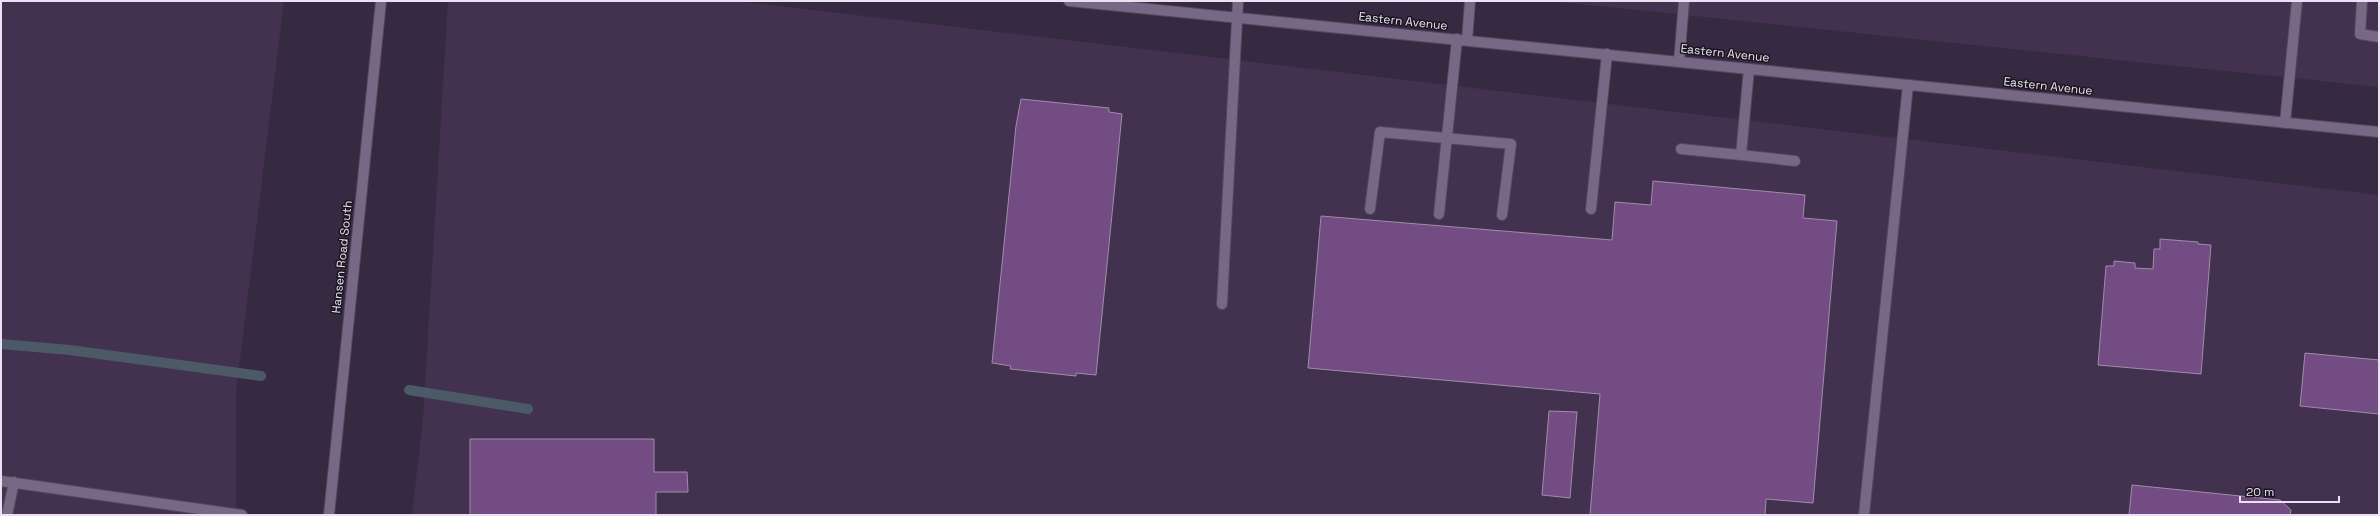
<svg xmlns="http://www.w3.org/2000/svg" width="2380" height="516" viewBox="0 0 2380 516" font-family="'Space Grotesk',sans-serif">
<style>
.built{fill:#423250}
.lines{fill:none;stroke-linecap:round;stroke-linejoin:round}
.stream{stroke:#4c5a68;stroke-width:10}
.building{fill:#734c84;stroke:#a08da9}
.minor-casing{stroke:#53485d;stroke-width:12}
.minor{stroke:#776985;stroke-width:10}
.labels{text-anchor:middle;stroke-width:3;stroke-linejoin:round;paint-order:stroke}
.street-label{font-size:12px;fill:#eae2f2;stroke:#1b1520}
</style>
<rect width="100%" height="100%" fill="#362a42"/>
<path class="built" d="M 1,1 L 284,1 L 236,392 L 236,515 L 1,515 Z
M 448,1 L 737,1 L 2379,195 L 2379,515 L 412,515 L 423,419 Z
M 1550,1 L 2379,1 L 2379,87 Z"/>
<g class="lines">
<path class="stream" d="M 1,344 L 70,350 L 261,376
M 409,390 L 528,409"/>
</g>
<path class="building" d="M 1021,99 L 1109,108 L 1109,112 L 1122,114 L 1096,375 L 1076,373 L 1076,376 L 1010,369 L 1011,366 L 992,363 L 1016,126 Z
M 1653,181 L 1805,195 L 1803,218 L 1837,221 L 1813,503 L 1766,499 L 1765,515 L 1590,515 L 1600,394 L 1308,368 L 1321,216 L 1612,240 L 1615,202 L 1651,205 Z
M 2160,239 L 2198,242 L 2198,244 L 2211,245 L 2201,374 L 2098,365 L 2106,266 L 2114,266 L 2114,261 L 2135,263 L 2135,268 L 2153,269 L 2154,249 L 2160,249 Z
M 2305,353 L 2379,360 L 2379,414 L 2300,406 Z
M 1549,411 L 1577,412 L 1570,498 L 1542,495 Z
M 470,439 L 654,439 L 654,472 L 687,472 L 688,492 L 656,492 L 656,515 L 470,515 Z
M 2132,485 L 2280,500 L 2291,510 L 2290,515 L 2129,515 Z"/>
<g class="lines">
<g class="minor-casing">
<path id="minor" d="M 1069,1 L 2379,132
M 2362,1 L 2360,34 L 2379,37
M 1467,40 L 1470,1
M 1679,62 L 1684,1
M 1749,69 L 1741,155 L 1795,161
M 2285,123 L 2297,1
M 1681,149 L 1741,155
M 1370,209 L 1380,132 L 1511,144 L 1502,215
M 1591,209 L 1607,54
M 1439,214 L 1457,39
M 1222,304 L 1238,1
M 1,481 L 242,515
M 7,515 L 14,482
M 329,515 L 381,1
M 1864,515 L 1908,85"/>
</g>
<use href="#minor" class="minor"/>
</g>
<g class="labels">
<g class="street-label">
<text transform="translate(1403 21) rotate(6)" y="4">Eastern Avenue</text>
<text transform="translate(1725 53) rotate(6)" y="4">Eastern Avenue</text>
<text transform="translate(2048 86) rotate(6)" y="4">Eastern Avenue</text>
<text transform="translate(342 257) rotate(-84)" y="4">Hansen Road South</text>
</g>
</g>
<rect width="2380" height="516" fill="none" stroke="#eae2f2" stroke-width="4"/>
<path d="M2240 496v6h99v-6" fill="none" stroke="#eae2f2" stroke-width="2"/>
<text x="2246" y="496" font-size="12" fill="#eae2f2" stroke="#1b1520" stroke-width="3" paint-order="stroke">20 m</text>
</svg>
